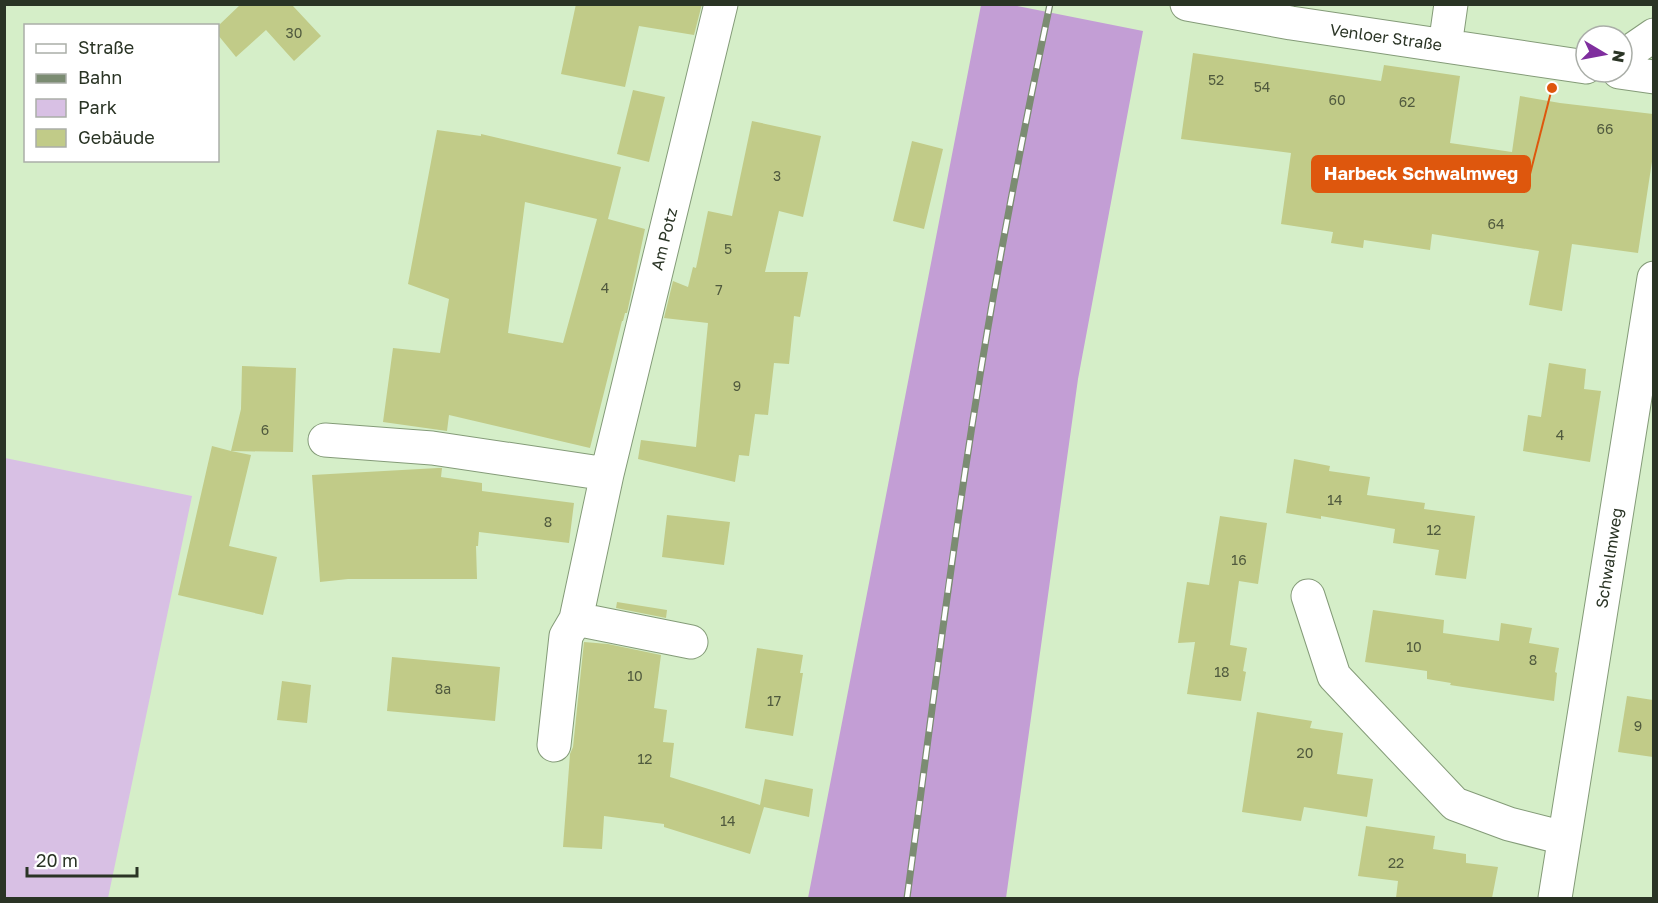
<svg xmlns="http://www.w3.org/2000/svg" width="1658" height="903" viewBox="0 0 1658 903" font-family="'Golos Text',sans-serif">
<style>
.green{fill:#d8c0e4}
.forest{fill:#c39ed5}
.building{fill:#c1cb88;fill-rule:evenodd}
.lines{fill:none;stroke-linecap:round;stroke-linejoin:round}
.minor-casing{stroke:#849b78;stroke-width:35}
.minor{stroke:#fff;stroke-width:33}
.rail-casing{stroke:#7b8c72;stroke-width:7}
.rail{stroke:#fff;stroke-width:4.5;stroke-dasharray:14;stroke-linecap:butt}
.labels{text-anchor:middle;stroke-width:5;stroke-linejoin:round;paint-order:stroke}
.number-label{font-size:14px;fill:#505a3e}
.street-label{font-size:16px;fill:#2a3425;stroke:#fff}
.leader{fill:none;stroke:#de570d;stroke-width:2}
.callout-dot{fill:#de570d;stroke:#fff;stroke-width:2}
.callout{fill:#de570d;stroke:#de570d;stroke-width:2}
.callout-label{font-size:18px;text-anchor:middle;font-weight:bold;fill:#fff}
</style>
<rect width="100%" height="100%" fill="#d5eec8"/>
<path class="green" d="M 5,458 L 192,496 L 108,898 L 5,898 Z"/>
<path class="forest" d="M 981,5 L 1012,5 L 1143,31 L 1078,379 L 1006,898 L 808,898 Z"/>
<path class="building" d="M 241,4 L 295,4 L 293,6 L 321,36 L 294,61 L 266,30 L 236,57 L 218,35 L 218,26 Z
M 576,4 L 702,4 L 694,35 L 639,26 L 625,87 L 561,74 Z
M 1193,53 L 1381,81 L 1384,65 L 1460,76 L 1450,143 L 1512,152 L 1520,96 L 1560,103 L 1653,114 L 1653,155 L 1638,253 L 1572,244 L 1562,311 L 1529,305 L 1539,251 L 1432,234 L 1430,250 L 1364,240 L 1363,248 L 1331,243 L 1333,232 L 1281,224 L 1291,153 L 1181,139 Z
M 633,90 L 665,97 L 649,162 L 617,154 Z
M 752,121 L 821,136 L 803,217 L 779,211 L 765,272 L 808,272 L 800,317 L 794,316 L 789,364 L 774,363 L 768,415 L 755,414 L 749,456 L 739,455 L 735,482 L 638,459 L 641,440 L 696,447 L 708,323 L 664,318 L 673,281 L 688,287 L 693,267 L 696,268 L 708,211 L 732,216 Z
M 437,130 L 481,136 L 481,134 L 621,167 L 608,219 L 645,229 L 627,313 L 625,313 L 623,321 L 622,321 L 590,448 L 449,415 L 447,431 L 383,422 L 393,348 L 440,353 L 449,299 L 408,284 ZM 525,202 L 597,219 L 563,343 L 508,333 Z
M 912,141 L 943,149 L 924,229 L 893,221 Z
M 1549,363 L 1586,369 L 1584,389 L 1601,391 L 1590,462 L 1523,451 L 1528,415 L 1541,417 Z
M 242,366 L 296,368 L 293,452 L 231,451 L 251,455 L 229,546 L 277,557 L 263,615 L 178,595 L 212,446 L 231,451 L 241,409 Z
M 1294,459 L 1330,466 L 1329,471 L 1370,477 L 1367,495 L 1425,503 L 1424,509 L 1475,516 L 1466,579 L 1435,575 L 1439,550 L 1393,543 L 1395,529 L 1321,516 L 1321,519 L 1286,513 Z
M 438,468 L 442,468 L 441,477 L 482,483 L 482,491 L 574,503 L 569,543 L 479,532 L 478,546 L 476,546 L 477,579 L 348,579 L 320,582 L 312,475 Z
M 667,515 L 730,522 L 724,565 L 662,557 Z
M 1220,516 L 1267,523 L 1258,584 L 1239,581 L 1230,645 L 1247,648 L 1243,671 L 1246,672 L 1241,701 L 1187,694 L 1195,642 L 1178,643 L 1187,582 L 1209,585 Z
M 617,602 L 667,610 L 666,618 L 616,608 Z
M 1373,610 L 1444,620 L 1443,633 L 1499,641 L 1501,623 L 1532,628 L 1529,643 L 1559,648 L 1555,672 L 1557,673 L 1554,701 L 1450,685 L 1451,683 L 1427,679 L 1427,671 L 1365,662 Z
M 584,642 L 608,644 L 661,655 L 654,708 L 667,710 L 663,742 L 674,743 L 670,777 L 760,805 L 765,779 L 813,789 L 809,817 L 764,807 L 750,854 L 664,827 L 664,824 L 604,816 L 602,849 L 563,847 L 570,754 L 573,747 Z
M 757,648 L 803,655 L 800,673 L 803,673 L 793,736 L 745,728 Z
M 392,657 L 500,667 L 495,721 L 387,711 Z
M 282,681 L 311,685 L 307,723 L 277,720 Z
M 1627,696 L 1653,700 L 1653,757 L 1618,752 Z
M 1257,712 L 1312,721 L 1310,728 L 1343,733 L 1337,774 L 1373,779 L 1367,817 L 1304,807 L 1301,821 L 1242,812 Z
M 1366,826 L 1435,836 L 1433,849 L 1466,854 L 1466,863 L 1498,867 L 1492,898 L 1396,898 L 1398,881 L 1358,876 Z"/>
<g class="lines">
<g class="minor-casing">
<path id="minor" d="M 1187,4 L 1291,23 L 1586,67
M 1445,46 L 1451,4
M 1622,57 L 1654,35
M 1619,72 L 1654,77
M 325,440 L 432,448 L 607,474
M 1308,596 L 1334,676 L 1455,804 L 1509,824 L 1564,838
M 576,619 L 691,642
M 554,745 L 566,636 L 576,619 L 607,474 L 721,4
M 1555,898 L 1654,278"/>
</g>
<use href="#minor" class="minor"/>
<g class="rail-casing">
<path id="rail" d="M 907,898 C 929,735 949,570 975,407 C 996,272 1022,138 1050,4"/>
</g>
<use href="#rail" class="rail"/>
</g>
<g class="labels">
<g class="number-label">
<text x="294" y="38">30</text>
<text x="1216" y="85">52</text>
<text x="1262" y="92">54</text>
<text x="1337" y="105">60</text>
<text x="1407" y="107">62</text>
<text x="1605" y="134">66</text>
<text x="777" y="181">3</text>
<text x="1496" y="229">64</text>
<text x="728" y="254">5</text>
<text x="605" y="293">4</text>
<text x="719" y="295">7</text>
<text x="737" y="391">9</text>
<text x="265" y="435">6</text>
<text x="1560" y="440">4</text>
<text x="1335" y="505">14</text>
<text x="548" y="527">8</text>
<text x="1434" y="535">12</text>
<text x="1239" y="565">16</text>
<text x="1414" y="652">10</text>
<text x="1533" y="665">8</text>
<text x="1222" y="677">18</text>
<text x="635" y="681">10</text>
<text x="443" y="694">8a</text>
<text x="774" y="706">17</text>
<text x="1638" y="731">9</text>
<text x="1305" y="758">20</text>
<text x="645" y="764">12</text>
<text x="728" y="826">14</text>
<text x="1396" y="868">22</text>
</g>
<g class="street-label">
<text transform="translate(1386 37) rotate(8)" y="6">Venloer Straße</text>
<text transform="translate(664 239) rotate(-76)" y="6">Am Potz</text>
<text transform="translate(1609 558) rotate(-81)" y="6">Schwalmweg</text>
</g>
</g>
<path class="leader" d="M1552 88L1530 174"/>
<circle class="callout-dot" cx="1552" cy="88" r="6"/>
<rect class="callout" x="1312" y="156" width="218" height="36" rx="6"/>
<g class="callout-label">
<text x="1421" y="180">Harbeck Schwalmweg</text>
</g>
<rect width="1658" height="903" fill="none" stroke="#2a3425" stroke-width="12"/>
<rect x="24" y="24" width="195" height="138" fill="#ffffff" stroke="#aaaea8" stroke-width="1.5"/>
<rect x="36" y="44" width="30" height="9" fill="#ffffff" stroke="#aaaea8" stroke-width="1.5"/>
<text x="78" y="54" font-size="18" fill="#2a3425">Straße</text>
<rect x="36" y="74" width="30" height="9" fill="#7b8c72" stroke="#aaaea8" stroke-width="1.5"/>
<text x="78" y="84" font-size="18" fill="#2a3425">Bahn</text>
<rect x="36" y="99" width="30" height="18" fill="#d8c0e4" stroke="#aaaea8" stroke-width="1.5"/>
<text x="78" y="114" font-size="18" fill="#2a3425">Park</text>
<rect x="36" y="129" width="30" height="18" fill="#c1cb88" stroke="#aaaea8" stroke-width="1.5"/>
<text x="78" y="144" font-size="18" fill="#2a3425">Gebäude</text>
<g transform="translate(1604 54) rotate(100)"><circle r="28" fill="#ffffff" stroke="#aaaea8" stroke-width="1.5"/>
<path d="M0-4.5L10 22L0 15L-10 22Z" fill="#7f2e9e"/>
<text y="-9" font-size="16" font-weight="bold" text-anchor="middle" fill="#2a3425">N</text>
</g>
<path d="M27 867v9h110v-9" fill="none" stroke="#2a3425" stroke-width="3"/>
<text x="36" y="867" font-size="18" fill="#2a3425" stroke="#ffffff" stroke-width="4.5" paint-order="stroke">20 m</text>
</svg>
